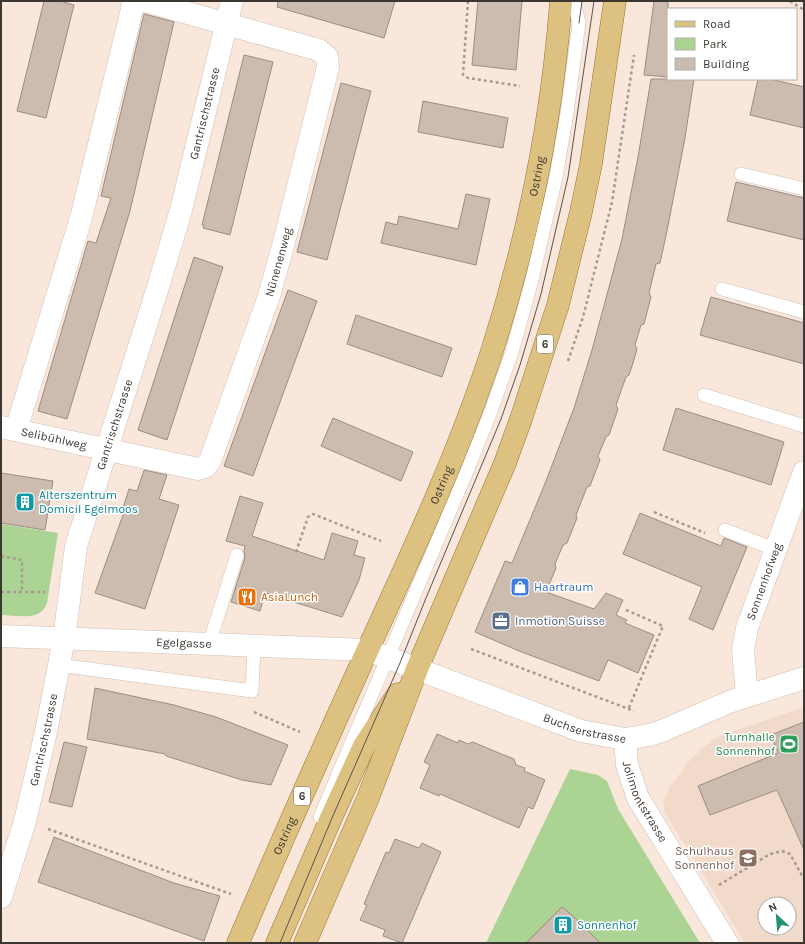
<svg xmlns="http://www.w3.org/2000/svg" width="805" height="944" viewBox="0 0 805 944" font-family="Karla,sans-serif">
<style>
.built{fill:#f1dac9;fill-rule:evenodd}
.green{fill:#abd394}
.building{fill:#ccbcb0;stroke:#9c8c81}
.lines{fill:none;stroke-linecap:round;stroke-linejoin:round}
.lane-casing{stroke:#d0c0b4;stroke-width:14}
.street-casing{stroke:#d0c0b4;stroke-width:23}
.primary-casing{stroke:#96752f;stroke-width:23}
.path{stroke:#a79a91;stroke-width:2.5;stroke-dasharray:3 3;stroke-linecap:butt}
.lane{stroke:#fff;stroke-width:13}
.street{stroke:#fff;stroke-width:22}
.primary{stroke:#ddc181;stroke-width:22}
.tram{stroke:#5b534d;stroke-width:1}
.labels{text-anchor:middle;stroke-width:3;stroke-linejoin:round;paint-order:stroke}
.shield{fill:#fff;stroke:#777370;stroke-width:1}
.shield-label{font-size:11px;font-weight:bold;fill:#3d3732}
.street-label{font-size:12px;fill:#3d3732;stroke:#fff}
.culture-label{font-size:12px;fill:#0d838f;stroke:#fff;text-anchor:start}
.shop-label{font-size:12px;fill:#366cbe;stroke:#fff;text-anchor:start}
.food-label{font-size:12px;fill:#c56008;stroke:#fff;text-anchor:start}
.service-label{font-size:12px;fill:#4e5e75;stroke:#fff;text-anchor:start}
.leisure-label{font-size:12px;fill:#27864d;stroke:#fff;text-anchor:end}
.education-label{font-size:12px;fill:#785e54;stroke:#fff;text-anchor:end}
</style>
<rect width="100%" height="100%" fill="#f9e7db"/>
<path class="built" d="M 804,707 L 804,943 L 745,943 L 665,813 L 663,802 L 669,788 L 690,760 L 714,738 ZM 765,904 L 789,904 L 789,928 L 765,928 Z"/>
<path class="green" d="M 1,524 L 58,533 L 47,603 C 41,622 17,615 1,615 Z
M 570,769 L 598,775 L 607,781 L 618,809 L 700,943 L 486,943 Z"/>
<path class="building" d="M 44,1 L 60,1 L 74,5 L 46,118 L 17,111 Z
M 278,1 L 395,1 L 384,38 L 277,7 Z
M 478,1 L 522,1 L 516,70 L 472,65 Z
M 654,1 L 668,1 L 668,77 L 644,75 Z
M 144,14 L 174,22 L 130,211 L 67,419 L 38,411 L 88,241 L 96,243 L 111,198 L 101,196 Z
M 244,55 L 273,62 L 230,235 L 203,228 L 204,225 L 202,225 Z
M 651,79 L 694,79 L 685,138 L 667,231 L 660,263 L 656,264 L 649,293 L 651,297 L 644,324 L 641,325 L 635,345 L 637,349 L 633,363 L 629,375 L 626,377 L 616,405 L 618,409 L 609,435 L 606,437 L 598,456 L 600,460 L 590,486 L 587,487 L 576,515 L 577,518 L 567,543 L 563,545 L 555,564 L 556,568 L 546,592 L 594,609 L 606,593 L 623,600 L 616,615 L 627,620 L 625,623 L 654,635 L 638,673 L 608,660 L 599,681 L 519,651 L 475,632 L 505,561 L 512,563 L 544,486 L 574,408 L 592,350 L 622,239 L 638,157 Z
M 758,79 L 770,79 L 804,87 L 804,128 L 750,115 Z
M 341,83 L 371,91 L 327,260 L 297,252 Z
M 423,101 L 508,118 L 503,148 L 418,132 Z
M 736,182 L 804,198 L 804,240 L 727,221 Z
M 466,194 L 490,199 L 476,265 L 381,243 L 386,222 L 397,225 L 399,216 L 458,229 Z
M 194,257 L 223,267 L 167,440 L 138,430 Z
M 288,290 L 317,301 L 253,476 L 224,466 Z
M 711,297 L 804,323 L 804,364 L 700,335 Z
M 356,315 L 452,348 L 442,377 L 347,344 Z
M 676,408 L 784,442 L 771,485 L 663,450 Z
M 333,418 L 413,452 L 401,481 L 321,446 Z
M 144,470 L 167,475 L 159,499 L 179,505 L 145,609 L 95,593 L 124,512 L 122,511 L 129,489 L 137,491 Z
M 1,473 L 53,481 L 45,530 L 1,523 Z
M 240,496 L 263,503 L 252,536 L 324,560 L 332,533 L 358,541 L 354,555 L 365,558 L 359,580 L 342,617 L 265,593 L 260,611 L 231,602 L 245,557 L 244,551 L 245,546 L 226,541 Z
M 640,513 L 721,546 L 724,538 L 747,547 L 713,630 L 689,619 L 702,587 L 623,554 Z
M 95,688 L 174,705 L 216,717 L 288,745 L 271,785 L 242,780 L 166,756 L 165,754 L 87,739 Z
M 804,722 L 804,850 L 777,790 L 710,815 L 698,786 L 778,753 L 771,735 Z
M 437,734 L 458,743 L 459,740 L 468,744 L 473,742 L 494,751 L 514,759 L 516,765 L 525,768 L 524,771 L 545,780 L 533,809 L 528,807 L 519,828 L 440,794 L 439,796 L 420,788 L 430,765 L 424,762 Z
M 64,742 L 87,747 L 72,807 L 49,802 Z
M 54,837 L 174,883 L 220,896 L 204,941 L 38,882 Z
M 395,839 L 419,848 L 422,843 L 441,852 L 402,943 L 383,936 L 385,930 L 360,920 L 367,905 L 364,904 L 386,852 L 389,853 Z
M 562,907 L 573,916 L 600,943 L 526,943 Z"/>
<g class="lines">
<g class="lane-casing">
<path id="lane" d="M 741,174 L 804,189
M 722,289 L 804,312
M 704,395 L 804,426
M 725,530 L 777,550
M 209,644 L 237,555
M 59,665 L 252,691 L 254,646
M 320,817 L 467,471 L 491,411 L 512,352 L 532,280 L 556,177 L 567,113 L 579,23 L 574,1"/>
</g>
<g class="street-casing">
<g id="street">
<path id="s1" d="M 1,427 L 198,469 L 205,467 L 210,461 L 269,296 L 283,246 L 328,67 L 327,57 L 319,50 L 145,1"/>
<path d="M 16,430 L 81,218 L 134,1"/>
<path id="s2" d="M 1,636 L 367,650 L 581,731 L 625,739 L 649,735 L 662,731 L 729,702 L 804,678"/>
<path id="s3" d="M 747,696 L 743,649 L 747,628 L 804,472"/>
<path id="s4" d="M 625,739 L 627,765 L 638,798 L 727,943"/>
<path id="s5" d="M 1,897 L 25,821 L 46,732 L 64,639 L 76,546 L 159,284 L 181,210 L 232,1"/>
</g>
</g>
<g class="primary-casing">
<g id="primary">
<path id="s6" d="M 238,943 C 277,852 317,761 358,671 C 406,566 456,461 492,351 C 528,238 552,119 561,1"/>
<path d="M 277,943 L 331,818 L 364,746 L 398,694"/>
<path d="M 305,943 L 368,798 L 417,669 L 505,463 L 521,419 L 558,305 L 581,212 L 591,164 L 615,1"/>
</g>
</g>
<path class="path" d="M 468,1 L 463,75 L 468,78 L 520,86
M 790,1 L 804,10
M 568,361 L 583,317 L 612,202 L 634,55
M 654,512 L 705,533
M 296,552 L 308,517 L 313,514 L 381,541
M 1,556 L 22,560 L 22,592
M 1,592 L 45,592
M 626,610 L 663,626 L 628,710
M 471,649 L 634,711
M 254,712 L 300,732
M 48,829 L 231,894
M 719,885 L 770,854 L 782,851 L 790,854 L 804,879"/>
<use href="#lane" class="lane"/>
<use href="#street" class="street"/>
<use href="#primary" class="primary"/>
<path class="tram" d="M 579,23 L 582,1
M 280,943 L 332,818 L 400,663 L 426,598 L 501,419 L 520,365 L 541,294 L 568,177 L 594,1"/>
</g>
<defs>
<g id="building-square" transform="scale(1)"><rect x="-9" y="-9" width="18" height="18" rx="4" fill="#0f9aa8" stroke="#fff"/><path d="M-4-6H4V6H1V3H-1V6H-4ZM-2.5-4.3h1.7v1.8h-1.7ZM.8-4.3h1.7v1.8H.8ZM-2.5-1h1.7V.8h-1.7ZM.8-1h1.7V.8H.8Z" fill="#fff"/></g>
<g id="shop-square" transform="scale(1)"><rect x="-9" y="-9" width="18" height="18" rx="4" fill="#3f7fe0" stroke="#fff"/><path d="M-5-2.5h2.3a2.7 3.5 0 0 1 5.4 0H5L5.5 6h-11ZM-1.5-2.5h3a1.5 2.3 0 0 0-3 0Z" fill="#fff"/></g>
<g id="restaurant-square" transform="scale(1)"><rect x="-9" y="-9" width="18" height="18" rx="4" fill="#e8710a" stroke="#fff"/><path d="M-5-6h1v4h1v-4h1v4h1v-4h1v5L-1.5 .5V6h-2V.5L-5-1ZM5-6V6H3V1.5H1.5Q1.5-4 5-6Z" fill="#fff"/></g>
<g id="office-square" transform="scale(1)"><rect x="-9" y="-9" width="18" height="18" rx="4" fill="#5c6f8a" stroke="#fff"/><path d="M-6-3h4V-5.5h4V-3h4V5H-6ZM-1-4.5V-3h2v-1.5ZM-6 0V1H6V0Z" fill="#fff"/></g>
<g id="stadium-square" transform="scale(1)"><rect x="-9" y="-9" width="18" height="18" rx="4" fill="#2e9e5b" stroke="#fff"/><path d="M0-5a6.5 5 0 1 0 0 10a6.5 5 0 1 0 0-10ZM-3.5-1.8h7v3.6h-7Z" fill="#fff"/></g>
<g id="school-square" transform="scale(1)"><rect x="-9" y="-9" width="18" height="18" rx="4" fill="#8d6e63" stroke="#fff"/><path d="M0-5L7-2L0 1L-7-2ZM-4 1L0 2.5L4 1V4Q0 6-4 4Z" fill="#fff"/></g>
</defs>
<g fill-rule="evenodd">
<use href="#building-square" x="25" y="502"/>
<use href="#shop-square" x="520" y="587"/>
<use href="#restaurant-square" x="247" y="597"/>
<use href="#office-square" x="501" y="621"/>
<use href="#stadium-square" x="789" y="744"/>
<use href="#school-square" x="748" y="858"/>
<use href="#building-square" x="563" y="925"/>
</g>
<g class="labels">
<g class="shield">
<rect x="537" y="335" width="16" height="18" rx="3"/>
<rect x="294" y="787" width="16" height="18" rx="3"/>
</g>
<g class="shield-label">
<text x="545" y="348">6</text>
<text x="302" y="800">6</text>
</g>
<g class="street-label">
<text dy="4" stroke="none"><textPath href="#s5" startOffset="811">Gantrischstrasse</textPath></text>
<text dy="4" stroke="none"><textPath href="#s6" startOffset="825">Ostring</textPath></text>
<text dy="4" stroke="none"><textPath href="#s1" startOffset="427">Nünenenweg</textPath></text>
<text dy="4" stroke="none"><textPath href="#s5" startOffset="487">Gantrischstrasse</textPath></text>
<text dy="4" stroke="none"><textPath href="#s1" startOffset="54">Selibühlweg</textPath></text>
<text dy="4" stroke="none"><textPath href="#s6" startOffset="501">Ostring</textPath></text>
<text dy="4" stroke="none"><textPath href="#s3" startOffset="118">Sonnenhofweg</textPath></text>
<text dy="4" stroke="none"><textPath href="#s2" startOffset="183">Egelgasse</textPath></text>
<text dy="4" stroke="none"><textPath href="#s2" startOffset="598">Buchserstrasse</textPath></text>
<text dy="4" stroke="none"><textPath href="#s5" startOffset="163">Gantrischstrasse</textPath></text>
<text dy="4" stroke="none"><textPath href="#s4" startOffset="67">Jolimontstrasse</textPath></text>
<text dy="4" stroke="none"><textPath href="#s6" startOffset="117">Ostring</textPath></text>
</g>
<g class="culture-label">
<text x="39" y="499">Alterszentrum<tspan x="39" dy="14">Domicil Egelmoos</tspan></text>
<text x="577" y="929">Sonnenhof</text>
</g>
<g class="shop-label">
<text x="534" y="591">Haartraum</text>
</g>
<g class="food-label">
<text x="261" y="601">AsiaLunch</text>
</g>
<g class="service-label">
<text x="515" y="625">Inmotion Suisse</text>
</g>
<g class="leisure-label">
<text x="775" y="741">Turnhalle<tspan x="775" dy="14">Sonnenhof</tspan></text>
</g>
<g class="education-label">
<text x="734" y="855">Schulhaus<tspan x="734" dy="14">Sonnenhof</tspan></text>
</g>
</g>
<rect width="805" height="944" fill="none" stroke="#3d3732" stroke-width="4"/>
<rect x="667" y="8" width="130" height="72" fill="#ffffff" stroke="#b1afad"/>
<rect x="675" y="21" width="20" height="6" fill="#ddc181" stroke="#b1afad"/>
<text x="703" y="28" font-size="12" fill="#3d3732">Road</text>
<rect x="675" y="38" width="20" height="12" fill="#abd394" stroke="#b1afad"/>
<text x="703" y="48" font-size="12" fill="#3d3732">Park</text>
<rect x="675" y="58" width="20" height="12" fill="#ccbcb0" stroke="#b1afad"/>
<text x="703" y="68" font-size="12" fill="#3d3732">Building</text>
<g transform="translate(777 916) rotate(334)"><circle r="19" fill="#ffffff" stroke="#b1afad"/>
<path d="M0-3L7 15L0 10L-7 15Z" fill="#249374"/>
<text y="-6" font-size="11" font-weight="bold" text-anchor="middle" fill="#3d3732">N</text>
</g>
</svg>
